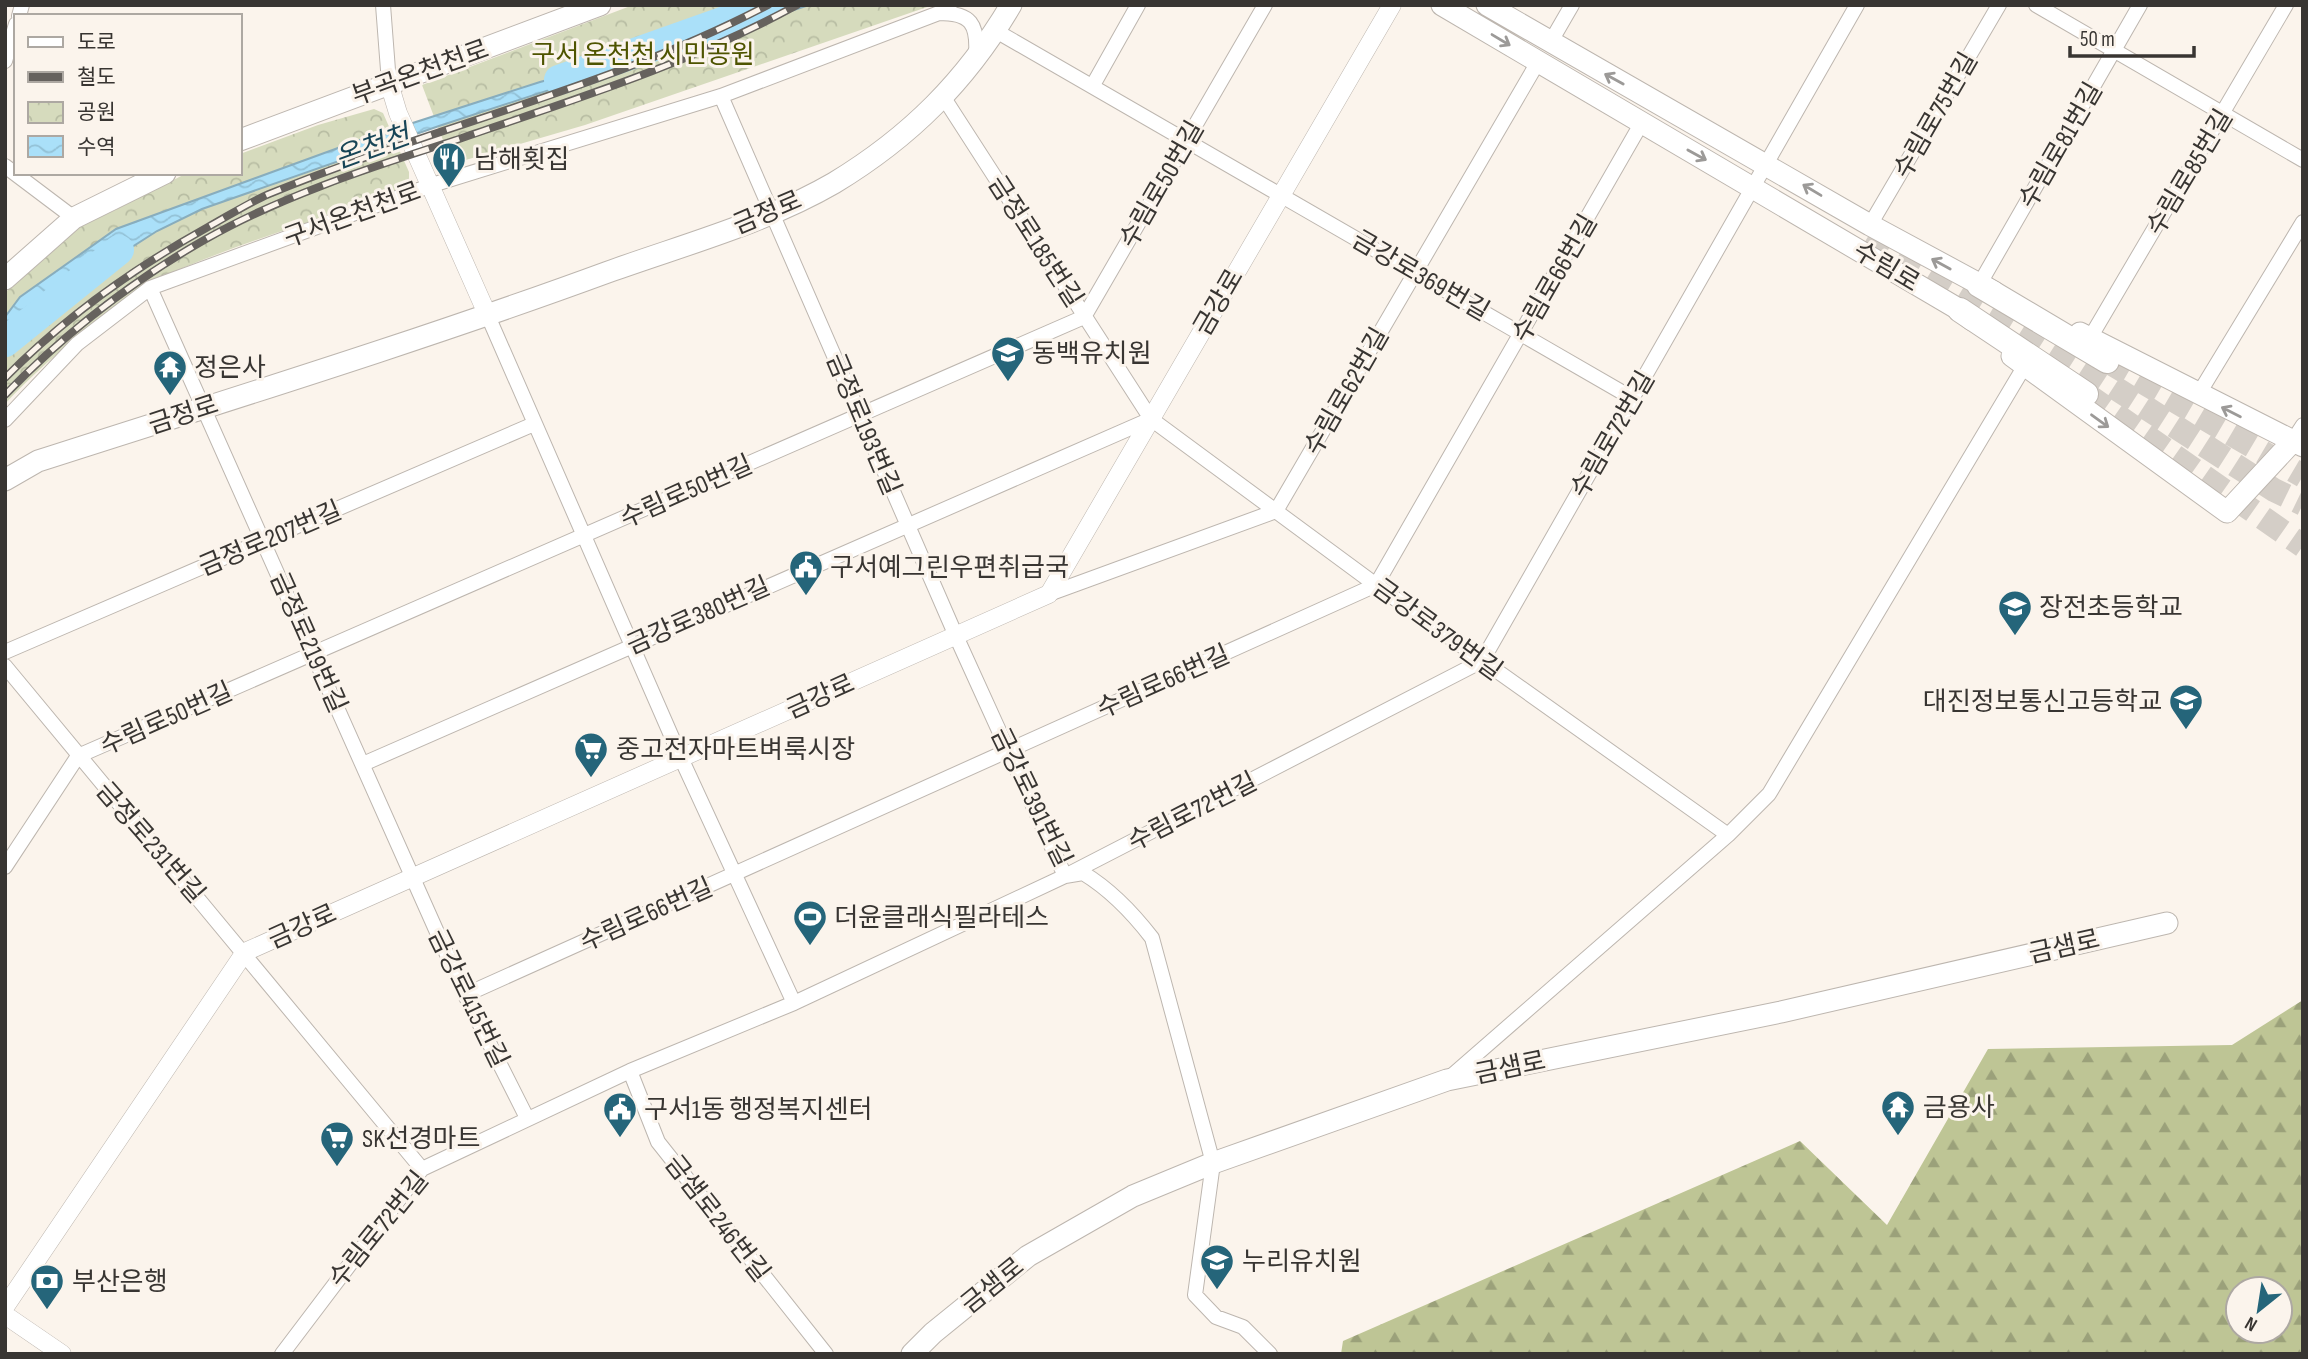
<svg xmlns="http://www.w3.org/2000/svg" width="2308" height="1359" viewBox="0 0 2308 1359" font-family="'Sofia Sans Condensed','Noto Sans KR',sans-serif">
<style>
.forest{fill:url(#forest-firs);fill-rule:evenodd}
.park{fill:url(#park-crowns)}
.water{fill:url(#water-waves);stroke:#88adbd;stroke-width:2}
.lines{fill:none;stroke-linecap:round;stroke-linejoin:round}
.river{stroke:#aae0f9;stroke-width:30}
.trunk-tunnel{stroke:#d4cec7;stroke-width:24;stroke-dasharray:24 12;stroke-linecap:butt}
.minor-casing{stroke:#bdb6af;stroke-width:16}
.tertiary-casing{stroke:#bdb6af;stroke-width:19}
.secondary-casing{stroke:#bdb6af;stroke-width:23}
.trunk-casing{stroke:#bdb6af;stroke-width:26}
.minor{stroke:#fff;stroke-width:14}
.tertiary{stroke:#fff;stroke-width:18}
.secondary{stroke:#fff;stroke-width:21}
.trunk{stroke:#fff;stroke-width:24}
.rail-casing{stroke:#66625e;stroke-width:8}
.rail{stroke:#fbf4ec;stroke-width:5;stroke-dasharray:16;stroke-linecap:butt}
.oneway{stroke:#9c9a98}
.labels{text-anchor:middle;stroke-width:6;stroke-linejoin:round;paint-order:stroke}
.park-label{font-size:26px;fill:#4e5400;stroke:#fbf4ec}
.street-label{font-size:26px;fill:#383532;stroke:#fbf4ec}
.poi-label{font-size:26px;fill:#383532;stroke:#fbf4ec;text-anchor:start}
.water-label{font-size:28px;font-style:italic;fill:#184557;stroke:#fbf4ec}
</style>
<defs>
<pattern id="forest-firs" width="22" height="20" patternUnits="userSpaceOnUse" patternTransform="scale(1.75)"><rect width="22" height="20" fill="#bec595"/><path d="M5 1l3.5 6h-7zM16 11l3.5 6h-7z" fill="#9ba17a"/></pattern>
<pattern id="park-crowns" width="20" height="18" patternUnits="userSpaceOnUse" patternTransform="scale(1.75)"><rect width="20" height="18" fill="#d6dbbd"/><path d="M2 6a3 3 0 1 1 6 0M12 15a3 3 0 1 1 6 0" fill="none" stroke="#b8bda3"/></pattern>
<pattern id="water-waves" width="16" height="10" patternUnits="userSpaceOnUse" patternTransform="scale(1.75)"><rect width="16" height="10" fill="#aae0f9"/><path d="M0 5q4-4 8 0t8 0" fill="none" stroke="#93c1d6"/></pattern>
</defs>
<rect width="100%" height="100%" fill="#fbf4ec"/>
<path class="forest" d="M 2303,1000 L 2303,1354 L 1341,1354 L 1343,1341 L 1800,1141 L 1887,1225 L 1988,1049 L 2232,1045 ZM 2238,1289 L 2280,1289 L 2280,1331 L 2238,1331 Z"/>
<path class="park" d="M 633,5 L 933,5 L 585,125 L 452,164 L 422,85 Z
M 374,109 L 383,113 L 409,172 L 409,186 C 333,216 253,238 178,270 C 122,295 47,359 5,404 L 5,294 L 15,280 L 73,226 L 113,211 L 187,173 L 240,173 L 240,154 L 318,125 Z"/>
<path class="water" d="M 784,5 L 809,5 L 439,126 L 202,209 L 157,231 L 57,295 L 5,350 L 5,317 L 20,297 L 116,229 L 360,140 L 540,82 L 726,32 Z"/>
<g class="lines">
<path class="river" d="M 559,80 L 770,5
M 5,342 L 119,250"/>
<path class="trunk-tunnel" d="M 1869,235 L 2014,323 L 2274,490 L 2303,504
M 2107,361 L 2303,476
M 2086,394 L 2303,546"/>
<g class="minor-casing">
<path id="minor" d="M 383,5 L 389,83
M 2036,5 L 2303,160
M 939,13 C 971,13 978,24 976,55
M 19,16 L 22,5
M 996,31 L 1632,398
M 1550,43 L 1572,5
M 5,61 L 16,24
M 1093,85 L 1138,5
M 721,96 L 956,636 L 1065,876 L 1083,873 C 1111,890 1132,912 1152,938 L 1213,1163 L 1195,1295 L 1216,1317 L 1243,1327 L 1270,1354
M 944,98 L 1151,419 L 1376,585 L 1728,835
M 5,166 L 74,218
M 1870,225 L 1999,5
M 1979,285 L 2140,5
M 150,288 L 465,995 L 527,1118
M 488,316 L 681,758 L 794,1003
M 2090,338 L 2286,5
M 2198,395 L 2303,222
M 5,420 L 77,344 L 150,288 L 432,185 L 721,96 L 939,13 L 950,5
M 2292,442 L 2303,425
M 1049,594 L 1276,511 L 1538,62
M 5,652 L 534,424
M 5,666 L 422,1169
M 363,764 L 1151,419
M 5,867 L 78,756 L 1084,317 L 1265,5
M 465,995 L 1376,585 L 1641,124
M 630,1071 L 658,1142 L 826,1354
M 1448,1079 L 1728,835 L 1769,794 L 2024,367 L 2033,364
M 282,1354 L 422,1169 L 630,1071 L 794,1003 L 1065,876 L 1482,661 L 1857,5"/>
</g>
<g class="tertiary-casing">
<path id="tertiary" d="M 389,83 L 398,113 L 488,316
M 5,1307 L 245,952 L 1049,594 L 1392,5
M 5,1315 L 62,1354"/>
</g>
<g class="secondary-casing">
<path id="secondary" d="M 1442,5 L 1960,310 L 1972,320
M 1487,5 L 1870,225 L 1994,292
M 240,140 L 600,5
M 5,279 L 74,218 L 165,173
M 2080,333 L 2303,446
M 2012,356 L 2227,512 L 2292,442
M 5,480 L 38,461 C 228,400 420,341 608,272 C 683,245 765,223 834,183 C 910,137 966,81 1011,5
M 912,1354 L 933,1333 L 1028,1256 L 1133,1196 L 1213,1163 L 1447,1080 L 1781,1012 L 2167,923"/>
</g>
<g class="trunk-casing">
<path id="trunk" d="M 1979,285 L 2107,361
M 1960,310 L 2086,394"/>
</g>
<use href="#minor" class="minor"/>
<use href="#tertiary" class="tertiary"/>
<use href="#secondary" class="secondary"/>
<use href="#trunk" class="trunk"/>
<g class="rail-casing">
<path id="rail" d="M 5,378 C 65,317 134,268 208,227 C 228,216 248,203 269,194 C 434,126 610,88 768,5
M 5,395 C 64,334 132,281 206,239 C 285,194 376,166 462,138 C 576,99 691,63 797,5"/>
</g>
<use href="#rail" class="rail"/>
</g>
<defs><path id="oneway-shaft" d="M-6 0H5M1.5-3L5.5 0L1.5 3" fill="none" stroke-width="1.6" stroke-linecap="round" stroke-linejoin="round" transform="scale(1.75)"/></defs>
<g class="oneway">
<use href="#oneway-shaft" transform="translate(1501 40) rotate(31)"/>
<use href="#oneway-shaft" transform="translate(1614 79) rotate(-151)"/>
<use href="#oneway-shaft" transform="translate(1697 155) rotate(29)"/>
<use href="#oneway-shaft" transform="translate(1812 190) rotate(-149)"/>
<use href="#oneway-shaft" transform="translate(1941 264) rotate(-151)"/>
<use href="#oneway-shaft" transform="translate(2231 412) rotate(-153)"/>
<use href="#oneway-shaft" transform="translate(2100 421) rotate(36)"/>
</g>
<defs>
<g id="restaurant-pin" transform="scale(1.75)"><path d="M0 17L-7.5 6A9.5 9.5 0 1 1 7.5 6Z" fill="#25657a" stroke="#fbf4ec"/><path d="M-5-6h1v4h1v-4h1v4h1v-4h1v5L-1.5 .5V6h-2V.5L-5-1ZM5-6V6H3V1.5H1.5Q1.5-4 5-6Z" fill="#fff"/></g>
<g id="school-pin" transform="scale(1.75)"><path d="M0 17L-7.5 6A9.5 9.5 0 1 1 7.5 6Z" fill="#25657a" stroke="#fbf4ec"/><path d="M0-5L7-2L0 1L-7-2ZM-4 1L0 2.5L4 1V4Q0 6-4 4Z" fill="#fff"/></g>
<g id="temple-pin" transform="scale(1.75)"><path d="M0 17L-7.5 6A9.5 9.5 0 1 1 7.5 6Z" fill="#25657a" stroke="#fbf4ec"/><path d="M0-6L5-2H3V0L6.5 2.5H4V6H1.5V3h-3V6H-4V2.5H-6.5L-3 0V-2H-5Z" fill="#fff"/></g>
<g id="civic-pin" transform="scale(1.75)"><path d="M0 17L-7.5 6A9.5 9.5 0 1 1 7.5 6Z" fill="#25657a" stroke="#fbf4ec"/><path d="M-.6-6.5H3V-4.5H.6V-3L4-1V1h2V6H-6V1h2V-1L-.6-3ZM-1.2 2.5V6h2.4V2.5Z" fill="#fff"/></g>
<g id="supermarket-pin" transform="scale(1.75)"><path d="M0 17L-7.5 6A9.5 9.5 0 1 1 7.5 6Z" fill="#25657a" stroke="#fbf4ec"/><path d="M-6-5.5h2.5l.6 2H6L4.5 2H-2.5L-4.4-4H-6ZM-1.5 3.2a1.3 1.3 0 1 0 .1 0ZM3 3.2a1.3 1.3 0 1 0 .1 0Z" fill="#fff"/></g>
<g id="stadium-pin" transform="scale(1.75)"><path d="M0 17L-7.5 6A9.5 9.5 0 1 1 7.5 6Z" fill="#25657a" stroke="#fbf4ec"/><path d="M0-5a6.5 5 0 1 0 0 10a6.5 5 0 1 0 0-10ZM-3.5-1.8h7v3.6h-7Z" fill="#fff"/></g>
<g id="bank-pin" transform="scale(1.75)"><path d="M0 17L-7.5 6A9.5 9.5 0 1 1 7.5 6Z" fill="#25657a" stroke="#fbf4ec"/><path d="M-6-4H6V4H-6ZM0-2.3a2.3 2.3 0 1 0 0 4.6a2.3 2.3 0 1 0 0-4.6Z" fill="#fff"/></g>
</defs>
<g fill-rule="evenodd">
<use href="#restaurant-pin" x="449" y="159"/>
<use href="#school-pin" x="1008" y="353"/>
<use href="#temple-pin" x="170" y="367"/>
<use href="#civic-pin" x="806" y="567"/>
<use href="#school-pin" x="2015" y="607"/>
<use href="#school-pin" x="2186" y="701"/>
<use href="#supermarket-pin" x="591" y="749"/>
<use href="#stadium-pin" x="810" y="917"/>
<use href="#temple-pin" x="1898" y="1107"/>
<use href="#civic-pin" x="620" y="1109"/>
<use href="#supermarket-pin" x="337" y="1138"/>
<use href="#school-pin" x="1217" y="1261"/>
<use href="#bank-pin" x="47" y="1281"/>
</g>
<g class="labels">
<g class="park-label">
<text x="643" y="63">구서 온천천 시민공원</text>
</g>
<g class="street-label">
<text transform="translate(420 72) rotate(-20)" y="9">부곡온천천로</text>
<text transform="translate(1935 115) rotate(-60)" y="9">수림로75번길</text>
<text transform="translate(2060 145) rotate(-60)" y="9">수림로81번길</text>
<text transform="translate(2189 172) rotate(-59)" y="9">수림로85번길</text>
<text transform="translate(1161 184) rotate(-60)" y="9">수림로50번길</text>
<text transform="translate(767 212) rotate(-23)" y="9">금정로</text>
<text transform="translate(352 214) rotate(-20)" y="9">구서온천천로</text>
<text transform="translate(1036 241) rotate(57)" y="9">금정로185번길</text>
<text transform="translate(1887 266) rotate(31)" y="9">수림로</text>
<text transform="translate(1421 275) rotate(30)" y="9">금강로369번길</text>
<text transform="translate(1554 278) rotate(-60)" y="9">수림로66번길</text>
<text transform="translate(1218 302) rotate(-60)" y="9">금강로</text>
<text transform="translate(1346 391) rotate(-60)" y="9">수림로62번길</text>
<text transform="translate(183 414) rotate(-18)" y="9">금정로</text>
<text transform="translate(864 424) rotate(67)" y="9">금정로193번길</text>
<text transform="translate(1612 434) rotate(-60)" y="9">수림로72번길</text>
<text transform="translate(686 491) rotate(-24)" y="9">수림로50번길</text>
<text transform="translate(270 538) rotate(-23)" y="9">금정로207번길</text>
<text transform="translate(698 615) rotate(-24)" y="9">금강로380번길</text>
<text transform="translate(1438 629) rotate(36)" y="9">금강로379번길</text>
<text transform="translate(309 642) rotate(66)" y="9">금정로219번길</text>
<text transform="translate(1163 681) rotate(-24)" y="9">수림로66번길</text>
<text transform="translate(820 696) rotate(-24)" y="9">금강로</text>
<text transform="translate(166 718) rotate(-24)" y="9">수림로50번길</text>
<text transform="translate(1032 797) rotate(64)" y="9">금강로391번길</text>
<text transform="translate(1192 811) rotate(-27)" y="9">수림로72번길</text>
<text transform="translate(151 842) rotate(49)" y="9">금정로231번길</text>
<text transform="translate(646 914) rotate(-24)" y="9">수림로66번길</text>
<text transform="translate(302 926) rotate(-24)" y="9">금강로</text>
<text transform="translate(2064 946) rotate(-13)" y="9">금샘로</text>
<text transform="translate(469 998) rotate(64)" y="9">금강로415번길</text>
<text transform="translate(1510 1067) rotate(-12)" y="9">금샘로</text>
<text transform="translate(718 1218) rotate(52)" y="9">금샘로246번길</text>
<text transform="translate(378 1229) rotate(-51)" y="9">수림로72번길</text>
<text transform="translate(992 1285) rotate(-39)" y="9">금샘로</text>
</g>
<g class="poi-label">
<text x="474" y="168">남해횟집</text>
<text x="1032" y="362">동백유치원</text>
<text x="194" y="376">정은사</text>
<text x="830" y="576">구서예그린우편취급국</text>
<text x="2039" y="616">장전초등학교</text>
<text x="2162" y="710" text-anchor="end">대진정보통신고등학교</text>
<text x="616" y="758">중고전자마트벼룩시장</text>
<text x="834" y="926">더윤클래식필라테스</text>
<text x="1923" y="1116">금용사</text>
<text x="644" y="1118">구서1동 행정복지센터</text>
<text x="362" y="1147">SK선경마트</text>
<text x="1242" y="1270">누리유치원</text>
<text x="72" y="1290">부산은행</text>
</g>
<g class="water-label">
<text transform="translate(372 146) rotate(-20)" y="10">온천천</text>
</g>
</g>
<rect width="2308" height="1359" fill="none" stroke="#383532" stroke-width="14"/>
<rect x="14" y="14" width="228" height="161" fill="#fbf4ec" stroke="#ada8a2" stroke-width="2"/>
<rect x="28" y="37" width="35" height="10" fill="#ffffff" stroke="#ada8a2" stroke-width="2"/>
<text x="77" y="49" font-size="21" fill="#383532">도로</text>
<rect x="28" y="72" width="35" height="10" fill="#66625e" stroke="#ada8a2" stroke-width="2"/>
<text x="77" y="84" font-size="21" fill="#383532">철도</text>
<rect x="28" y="102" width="35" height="21" fill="url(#park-crowns)" stroke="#ada8a2" stroke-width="2"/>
<text x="77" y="119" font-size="21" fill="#383532">공원</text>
<rect x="28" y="136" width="35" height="21" fill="url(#water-waves)" stroke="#ada8a2" stroke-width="2"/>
<text x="77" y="154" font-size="21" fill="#383532">수역</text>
<g transform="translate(2259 1310) rotate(210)"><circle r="33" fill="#fbf4ec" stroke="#ada8a2" stroke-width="2"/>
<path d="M0-5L12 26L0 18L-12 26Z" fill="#25657a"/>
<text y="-10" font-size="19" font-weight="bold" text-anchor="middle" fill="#383532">N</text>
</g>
<path d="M2070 46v10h124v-10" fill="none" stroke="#383532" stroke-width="3.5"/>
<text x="2080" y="46" font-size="21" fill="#383532" stroke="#fbf4ec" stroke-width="5" paint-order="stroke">50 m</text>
</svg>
